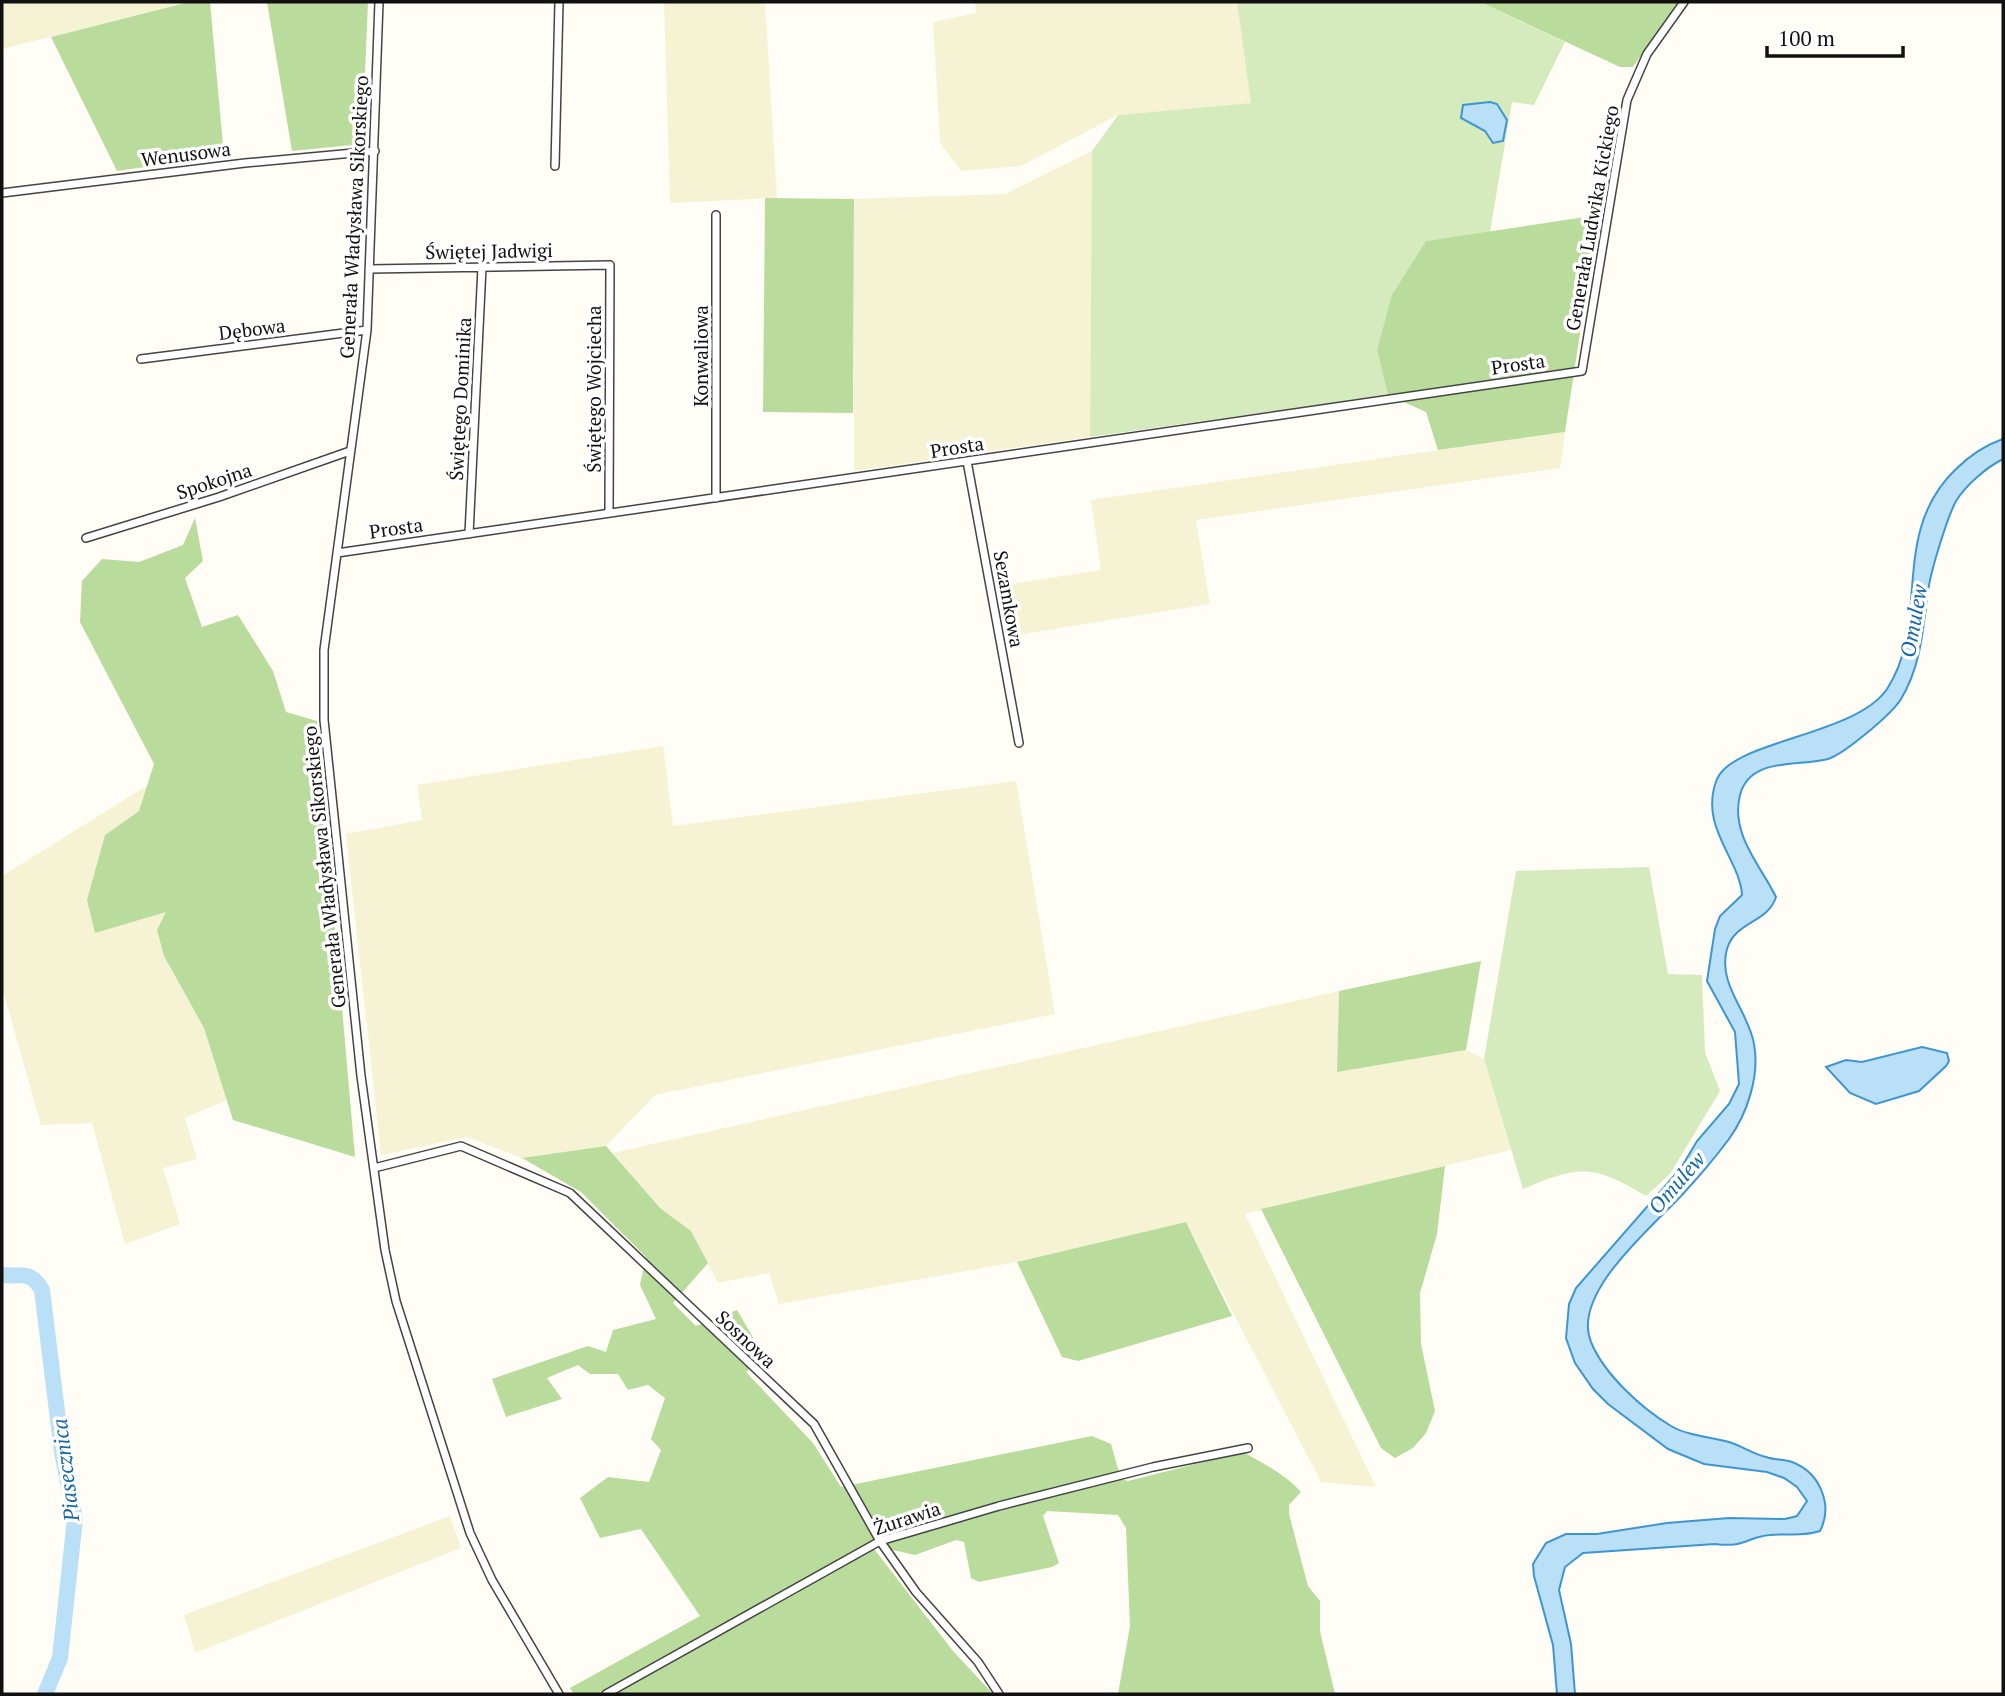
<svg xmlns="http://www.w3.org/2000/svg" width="2005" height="1696" viewBox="0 0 2005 1696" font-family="'PT Serif',serif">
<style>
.farmland{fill:#f6f3d4}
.green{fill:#d5ebbd}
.forest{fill:#b9dc9c}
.water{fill:#b9e0f7;stroke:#3f96cf;stroke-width:2}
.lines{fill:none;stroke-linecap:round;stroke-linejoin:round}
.river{stroke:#b9e0f7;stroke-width:16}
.street-casing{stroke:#444;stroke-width:10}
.street{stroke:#fff;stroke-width:7}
.labels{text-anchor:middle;stroke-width:7;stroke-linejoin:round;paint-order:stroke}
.street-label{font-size:19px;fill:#111;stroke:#fff}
.water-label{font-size:21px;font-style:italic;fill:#1768a6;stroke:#fff}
</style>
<rect width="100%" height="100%" fill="#fffdf5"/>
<path class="farmland" d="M 2,2 L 189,2 L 2,49 Z
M 664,2 L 765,2 L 777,198 L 670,203 Z
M 975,2 L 1237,2 L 1252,103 L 1118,115 L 1021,166 L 961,171 L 940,143 L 933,22 L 976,13 Z
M 1092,151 L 1090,437 L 854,471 L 854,199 L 1005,194 Z
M 1565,432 L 1560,468 L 1196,520 L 1210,604 L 1009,636 L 999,586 L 1101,570 L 1091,500 Z
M 663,746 L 673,826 L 1016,781 L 1055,1014 L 655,1095 L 606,1146 L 522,1158 L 467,1137 L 381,1155 L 346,834 L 422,820 L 417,785 Z
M 148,785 L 139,811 L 105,835 L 167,912 L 164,956 L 204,1028 L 227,1100 L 185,1118 L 197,1159 L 163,1168 L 180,1224 L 125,1244 L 92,1123 L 41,1125 L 2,987 L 2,876 Z
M 1339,991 L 1337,1071 L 1466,1050 L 1484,1059 L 1511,1150 L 1245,1214 L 1376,1487 L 1321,1482 L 1186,1222 L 1017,1262 L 779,1304 L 769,1273 L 718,1283 L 691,1231 L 660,1208 L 612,1153 Z
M 450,1516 L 461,1548 L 195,1653 L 184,1615 Z"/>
<path class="green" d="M 1237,2 L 1480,2 L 1565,42 L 1534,105 L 1512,102 L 1490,232 L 1426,241 L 1377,350 L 1388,395 L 1090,437 L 1092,151 L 1118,115 L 1251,103 Z
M 1649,867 L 1668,974 L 1702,975 L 1705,1052 L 1720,1091 L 1670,1174 L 1646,1196 C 1593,1164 1579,1165 1523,1189 L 1484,1059 L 1516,871 Z"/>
<path class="forest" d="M 189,2 L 210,2 L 224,156 L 117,171 L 51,37 Z
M 267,2 L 368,2 L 362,144 L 292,151 Z
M 1480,2 L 1678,2 L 1633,67 L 1620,67 Z
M 765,198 L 854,199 L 853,413 L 763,412 Z
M 1598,215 L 1565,432 L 1438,450 L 1426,412 L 1388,395 L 1377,350 L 1392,295 L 1426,241 Z
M 195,518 L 203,561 L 185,578 L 202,627 L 238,615 L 273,671 L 286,712 L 317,721 L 355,1157 L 233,1120 L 204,1028 L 164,956 L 157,930 L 166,912 L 95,933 L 87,900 L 105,835 L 139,811 L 154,764 L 80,622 L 82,581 L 102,559 L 139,562 L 183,545 Z
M 1481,961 L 1466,1050 L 1337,1072 L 1339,991 Z
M 606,1146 L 660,1208 L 691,1231 L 708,1263 L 673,1303 L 696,1326 L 737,1310 L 764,1356 L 746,1372 L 813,1443 L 841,1487 L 1092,1436 L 1111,1444 L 1121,1479 L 1128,1481 L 1243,1452 C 1263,1463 1286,1475 1301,1492 L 1289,1505 L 1289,1514 L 1308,1586 L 1320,1601 L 1320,1631 L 1335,1694 L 1118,1694 L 1130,1626 L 1126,1528 L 1118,1515 L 1047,1511 L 1043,1516 L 1059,1563 L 1052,1567 L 979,1582 L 971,1578 L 964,1542 L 956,1540 L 915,1555 L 871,1545 L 953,1651 L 993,1694 L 574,1694 L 570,1688 L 700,1616 L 641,1529 L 600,1538 L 580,1498 L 608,1477 L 649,1482 L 661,1450 L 651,1439 L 665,1398 L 648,1385 L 628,1390 L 618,1374 L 590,1374 L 578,1365 L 547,1378 L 562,1399 L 506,1417 L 492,1379 L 588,1346 L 606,1352 L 613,1330 L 656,1319 L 640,1285 L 646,1257 L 581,1192 L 522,1158 Z
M 1445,1166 L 1437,1234 L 1420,1293 L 1421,1344 L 1435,1411 L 1426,1433 L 1413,1448 L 1395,1458 L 1381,1448 L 1261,1209 Z
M 1186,1222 L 1232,1316 L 1078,1361 L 1062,1357 L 1017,1262 Z"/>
<path class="water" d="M 1490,102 L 1497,104 L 1507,120 L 1503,141 L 1493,143 L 1485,131 L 1461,118 L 1463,105 Z
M 2003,439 L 2003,459 C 1987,467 1966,485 1956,501 C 1947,518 1930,573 1928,592 C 1923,629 1921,666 1901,699 C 1892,714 1844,754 1828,759 C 1800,767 1750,756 1740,795 C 1730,834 1761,866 1776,897 C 1768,923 1735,921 1727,949 C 1717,984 1749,1012 1754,1044 C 1760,1076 1747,1114 1729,1139 C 1714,1159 1698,1178 1681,1196 C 1651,1228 1571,1294 1591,1342 C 1604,1374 1641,1408 1671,1426 C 1688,1436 1712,1437 1732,1443 C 1743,1447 1754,1454 1766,1457 C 1774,1460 1784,1459 1792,1462 C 1821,1473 1833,1506 1820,1531 C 1802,1537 1788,1533 1770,1535 C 1746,1537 1746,1548 1715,1544 L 1583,1553 L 1565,1567 L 1559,1590 L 1571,1644 L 1575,1694 L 1557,1694 L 1553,1645 L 1534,1576 L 1533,1564 L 1546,1543 L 1566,1534 L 1597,1534 L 1667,1523 L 1729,1518 L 1785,1519 L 1797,1516 L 1807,1501 L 1797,1487 L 1784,1478 L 1767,1472 L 1704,1464 L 1668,1449 L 1608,1404 L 1593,1389 L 1575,1363 L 1566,1338 L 1569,1304 L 1576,1288 L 1681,1168 L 1697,1141 L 1729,1104 L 1739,1084 L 1735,1032 L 1707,981 L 1715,929 L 1720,916 L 1742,895 C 1740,859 1698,826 1717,779 C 1734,740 1855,736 1887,689 C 1931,622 1889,534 1955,470 C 1968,457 1985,445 2003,439 Z
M 1922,1047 L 1947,1053 L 1949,1061 L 1946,1066 L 1919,1091 L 1876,1104 L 1850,1093 L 1826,1067 L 1846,1060 L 1862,1062 Z"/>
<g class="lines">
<path class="river" d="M 2,1275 C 21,1277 31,1270 42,1290 L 62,1452 L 75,1519 L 60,1658 L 45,1694"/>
<g class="street-casing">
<path id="street" d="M 379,2 L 367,330 L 324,650 L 324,720 L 361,1076 L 385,1250 L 396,1301 L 470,1533 L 492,1580 L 559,1694
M 555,166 L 559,2
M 2,193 L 245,163 L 375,151
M 716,215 L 716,498
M 369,269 L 610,265 L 609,513
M 141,359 L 367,330
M 967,461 L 1019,743
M 469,534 L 482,267
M 86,538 L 219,497 L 350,451
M 337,553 L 1582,371 L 1627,100 L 1647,54 L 1684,2
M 374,1168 L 461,1146 L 570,1193 L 814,1424 L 880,1541 L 916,1592 L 978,1662 L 999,1694
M 606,1694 L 880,1541 L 999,1506 L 1153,1467 L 1248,1448"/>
</g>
<use href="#street" class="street"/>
</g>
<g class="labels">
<g class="street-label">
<text transform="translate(186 154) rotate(-7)" y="7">Wenusowa</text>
<text transform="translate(354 217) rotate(-87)" y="7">Generała Władysława Sikorskiego</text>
<text transform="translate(1592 218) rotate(-80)" y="7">Generała Ludwika Kickiego</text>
<text transform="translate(489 251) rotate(-1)" y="7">Świętej Jadwigi</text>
<text transform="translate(252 329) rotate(-7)" y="7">Dębowa</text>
<text transform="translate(701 356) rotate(-90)" y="7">Konwaliowa</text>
<text transform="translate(1518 364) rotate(-8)" y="7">Prosta</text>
<text transform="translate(594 389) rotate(-90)" y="7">Świętego Wojciecha</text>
<text transform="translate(460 399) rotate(-87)" y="7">Świętego Dominika</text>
<text transform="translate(957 447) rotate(-9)" y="7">Prosta</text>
<text transform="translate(214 481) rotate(-18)" y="7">Spokojna</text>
<text transform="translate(396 528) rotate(-8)" y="7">Prosta</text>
<text transform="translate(1009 599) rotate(80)" y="7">Sezamkowa</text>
<text transform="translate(324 867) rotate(-96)" y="7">Generała Władysława Sikorskiego</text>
<text transform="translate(746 1339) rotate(43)" y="7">Sosnowa</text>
<text transform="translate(907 1518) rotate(-18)" y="7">Żurawia</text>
</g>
<g class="water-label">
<text transform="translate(1914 621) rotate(-80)" y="7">Omulew</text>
<text transform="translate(1677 1183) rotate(-49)" y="7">Omulew</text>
<text transform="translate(66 1470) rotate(-97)" y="7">Piasecznica</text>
</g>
</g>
<rect width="2005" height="1696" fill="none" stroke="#111111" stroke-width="7"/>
<path d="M1767 46v10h136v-10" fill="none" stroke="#111111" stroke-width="3.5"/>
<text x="1778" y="46" font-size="21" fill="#111111" stroke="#ffffff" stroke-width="5" paint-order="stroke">100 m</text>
</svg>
